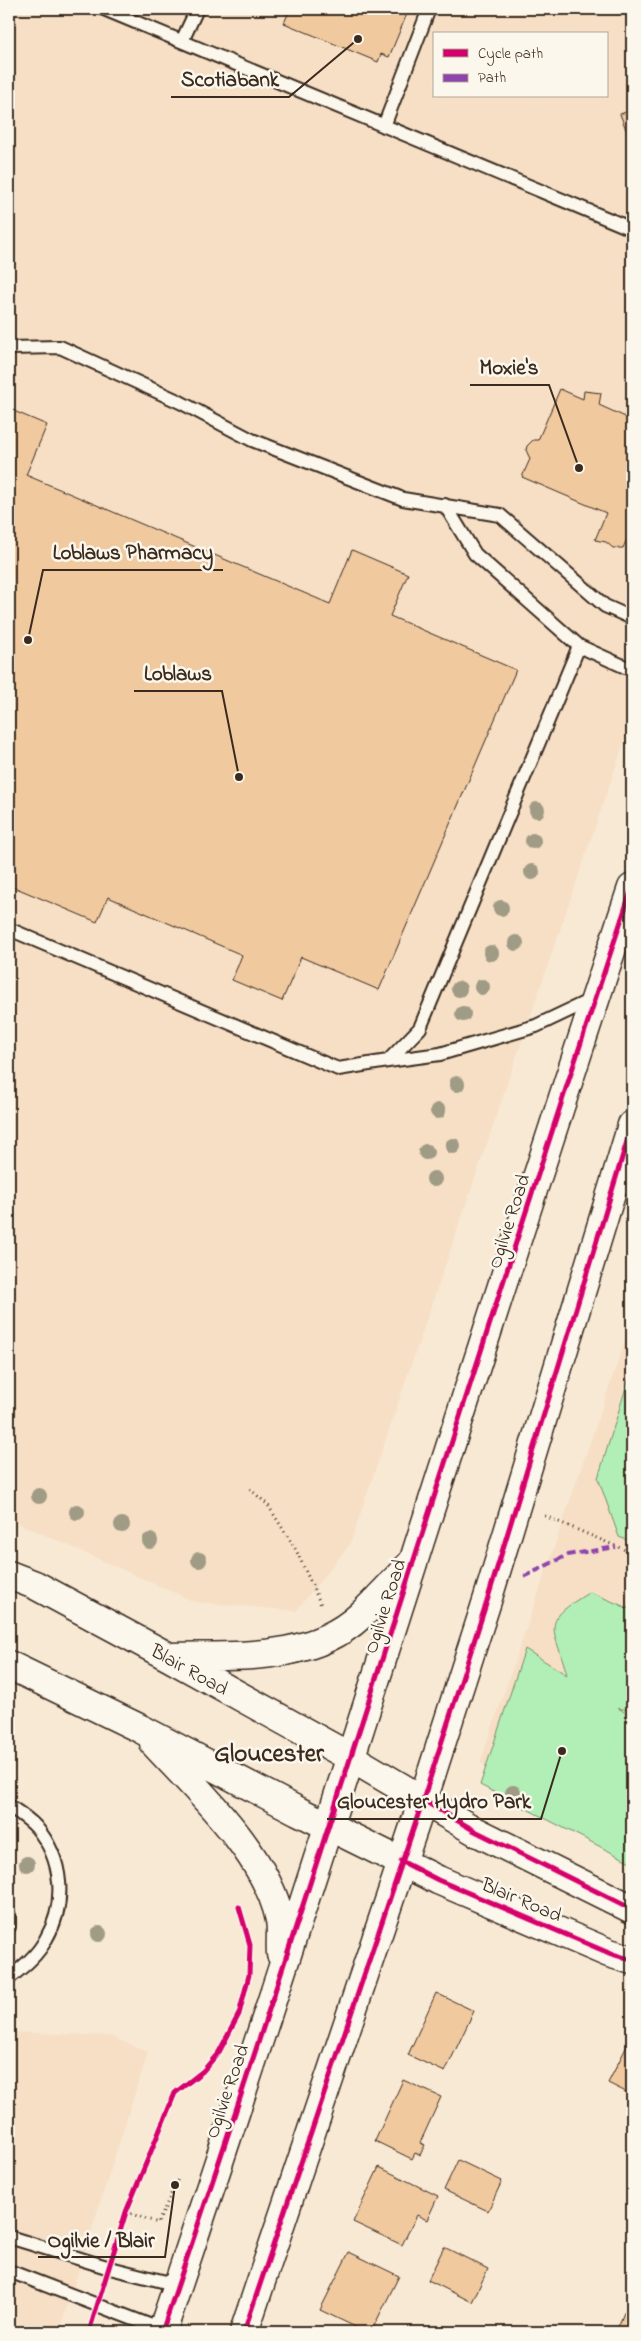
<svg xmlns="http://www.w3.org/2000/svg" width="641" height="2341" viewBox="0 0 641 2341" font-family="'Indie Flower',sans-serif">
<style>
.built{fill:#f6dfc5;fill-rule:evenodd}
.green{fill:#b1efb6;stroke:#768c6a}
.building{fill:#f0c99f;stroke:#3b2a1e}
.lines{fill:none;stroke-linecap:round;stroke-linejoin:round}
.service-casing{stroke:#3b2a1e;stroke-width:16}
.secondary-casing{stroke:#3b2a1e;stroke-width:31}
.path{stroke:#3b2a1e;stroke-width:3;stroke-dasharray:1 4;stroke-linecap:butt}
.service{stroke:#fbf7ec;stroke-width:12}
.secondary{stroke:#fbf7ec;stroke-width:28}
.quiet{stroke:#8e44ad;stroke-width:4;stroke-dasharray:8 4;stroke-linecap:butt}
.cycleway-casing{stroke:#fbf7ec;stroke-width:8}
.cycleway{stroke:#d6006c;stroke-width:5}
.tree{fill:#a09b85}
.labels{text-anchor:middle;stroke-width:5;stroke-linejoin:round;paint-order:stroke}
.street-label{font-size:20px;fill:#3b2a1e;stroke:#fbf7ec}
.district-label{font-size:25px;font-weight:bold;fill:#3b2a1e;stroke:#fbf7ec}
.leader{fill:none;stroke:#3b2a1e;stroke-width:2}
.callout-dot{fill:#3b2a1e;stroke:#fbf7ec;stroke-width:2}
.callout-label{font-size:21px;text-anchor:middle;font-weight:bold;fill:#3b2a1e;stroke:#fbf7ec;stroke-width:5;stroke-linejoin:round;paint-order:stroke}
</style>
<rect width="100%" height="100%" fill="#f8e9d5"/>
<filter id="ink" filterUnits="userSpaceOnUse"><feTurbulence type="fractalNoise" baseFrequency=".02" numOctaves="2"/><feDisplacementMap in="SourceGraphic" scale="10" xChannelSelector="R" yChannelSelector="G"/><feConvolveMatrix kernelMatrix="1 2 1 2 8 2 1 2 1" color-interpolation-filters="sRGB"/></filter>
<g filter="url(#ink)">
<path class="built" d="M 9,9 L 632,9 L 632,719 L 350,1544 L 296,1611 L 195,1602 L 9,1519 ZM 435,34 L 607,34 L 607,96 L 435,96 Z
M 632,1320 L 632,1842 L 480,1763 Z
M 9,2032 L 110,2036 L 148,2052 L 59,2332 L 9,2332 Z"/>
<path class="green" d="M 632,1368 L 632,1542 L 619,1537 L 598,1478 Z
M 590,1592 L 632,1610 L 632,1711 L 618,1708 L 632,1717 L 632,1863 L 480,1785 L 525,1649 L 567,1675 C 554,1625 538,1623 590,1592 Z"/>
<path class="building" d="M 274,9 L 409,9 L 389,57 L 381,54 L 378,62 L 284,23 L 288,14 Z
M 632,110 L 632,145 L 620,114 Z
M 560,389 L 583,399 L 584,391 L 601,393 L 599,405 L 632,420 L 632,528 L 623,548 L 613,548 L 606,542 L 595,540 L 606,513 L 522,477 L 530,459 L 526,450 L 527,446 L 533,440 L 538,440 Z
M 9,409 L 47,425 L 26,475 L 330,604 L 352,550 L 408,574 L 390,616 L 516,670 L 379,990 L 301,957 L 282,1001 L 232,980 L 242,955 L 108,897 L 97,922 L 9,885 Z
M 436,1993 L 474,2011 L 445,2072 L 408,2055 Z
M 628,2044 L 632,2046 L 632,2095 L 608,2083 Z
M 403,2080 L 441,2097 L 420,2143 L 425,2145 L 420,2155 L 415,2153 L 412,2159 L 375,2141 Z
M 458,2160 L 502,2181 L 488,2211 L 444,2190 Z
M 379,2167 L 438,2196 L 427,2220 L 417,2215 L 402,2245 L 353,2222 Z
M 444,2247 L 488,2269 L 472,2302 L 428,2280 Z
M 349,2252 L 399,2276 L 371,2332 L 366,2332 L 320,2310 Z
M 625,2310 L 632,2313 L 632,2332 L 616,2332 Z"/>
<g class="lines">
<g class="service-casing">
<path id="service" d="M 104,9 L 632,229
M 182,41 L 197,9
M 384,126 L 429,9
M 9,348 L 60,347 L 180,402 L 252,440 L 403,499 L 500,515 L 605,606 L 632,618
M 445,505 L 475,554 L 579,646 L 632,670
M 9,929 L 338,1069 L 388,1061 L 420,1028 L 579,646
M 388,1061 L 440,1054 L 536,1026 L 593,999
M 9,1806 C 18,1812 29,1819 36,1827 C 63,1859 67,1903 46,1939 C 38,1955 23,1967 9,1978
M 9,1916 L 9,1927
M 9,2237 L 110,2268 L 178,2285
M 9,2271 L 162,2330"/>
</g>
<g class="secondary-casing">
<path id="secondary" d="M 9,1575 L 35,1585 L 169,1657 L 350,1757 L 475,1831 L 632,1909
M 170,1657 C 234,1655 309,1663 360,1616 C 378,1600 394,1581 411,1564
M 9,1665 L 141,1729 L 298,1811 L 438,1880 L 609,1953 L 632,1960
M 154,1743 C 197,1790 267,1855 280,1920 C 282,1931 280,1943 281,1954
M 162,2332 C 324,1853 472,1368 632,888
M 244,2332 L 423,1800 L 487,1601 L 632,1125"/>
</g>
<path class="path" d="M 250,1489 L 268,1505 L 296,1550 L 322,1607
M 545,1516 L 632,1553
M 126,2212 L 158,2223 L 178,2179"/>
<use href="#service" class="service"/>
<use href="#secondary" class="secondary"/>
<path class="quiet" d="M 524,1577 L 567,1555 L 616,1547"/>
<g class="cycleway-casing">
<path id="cycleway" d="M 423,1800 L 475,1831 L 632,1909
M 401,1861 L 438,1880 L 609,1953 L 632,1960
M 89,2332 L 126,2212 L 175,2093 L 203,2071 L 219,2052 L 239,2014 L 249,1975 L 250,1945 L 239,1907
M 162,2332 C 324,1853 472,1368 632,888
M 244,2332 L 423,1800 L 487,1601 L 632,1125"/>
</g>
<use href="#cycleway" class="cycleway"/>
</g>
<g class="tree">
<circle cx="537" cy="810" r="8"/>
<circle cx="533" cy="841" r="8"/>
<circle cx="532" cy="872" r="8"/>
<circle cx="501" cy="908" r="8"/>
<circle cx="516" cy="943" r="8"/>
<circle cx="491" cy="953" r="8"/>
<circle cx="482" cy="987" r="8"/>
<circle cx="459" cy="989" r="8"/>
<circle cx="463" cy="1014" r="8"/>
<circle cx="457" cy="1084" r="8"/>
<circle cx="438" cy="1111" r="8"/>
<circle cx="453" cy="1146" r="8"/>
<circle cx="426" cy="1152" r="8"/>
<circle cx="434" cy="1179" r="8"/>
<circle cx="39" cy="1496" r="8"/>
<circle cx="77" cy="1512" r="8"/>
<circle cx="122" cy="1525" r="8"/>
<circle cx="150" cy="1541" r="8"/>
<circle cx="199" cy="1560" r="8"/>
<circle cx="513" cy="1793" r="8"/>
<circle cx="27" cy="1864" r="8"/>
<circle cx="99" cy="1934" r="8"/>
</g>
</g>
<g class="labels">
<g class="street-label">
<text transform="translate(508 1221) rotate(-72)" y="7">Ogilvie Road</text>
<text transform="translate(384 1606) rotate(-72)" y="7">Ogilvie Road</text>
<text transform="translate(190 1669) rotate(29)" y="7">Blair Road</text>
<text transform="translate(522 1899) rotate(23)" y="7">Blair Road</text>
<text transform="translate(226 2091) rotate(-71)" y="7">Ogilvie Road</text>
</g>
<g class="district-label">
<text x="269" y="1761">Gloucester</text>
</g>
</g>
<path class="leader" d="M358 39L289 97H171M579 468L549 385H470M28 640L43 570H223M239 777L222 691H134M562 1751L541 1819H327M175 2185L165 2257H38"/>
<g class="callout-dot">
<circle cx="358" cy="39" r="5"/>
<circle cx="579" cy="468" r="5"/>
<circle cx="28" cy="640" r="5"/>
<circle cx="239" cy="777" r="5"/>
<circle cx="562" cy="1751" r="5"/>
<circle cx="175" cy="2185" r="5"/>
</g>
<g class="callout-label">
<text x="230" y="86">Scotiabank</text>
<text x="509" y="374">Moxie's</text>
<text x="133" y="559">Loblaws Pharmacy</text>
<text x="178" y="680">Loblaws</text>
<text x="434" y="1808">Gloucester Hydro Park</text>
<text x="101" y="2247">Ogilvie / Blair</text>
</g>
<rect width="641" height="2341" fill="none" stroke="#fbf7ec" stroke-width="30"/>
<rect x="15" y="15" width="611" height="2311" fill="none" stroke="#3b2a1e" stroke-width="2" filter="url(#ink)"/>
<rect x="433" y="32" width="175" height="65" fill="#fbf7ec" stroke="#aea59a"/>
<rect x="443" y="49" width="25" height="8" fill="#d6006c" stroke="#aea59a"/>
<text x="478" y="58" font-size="15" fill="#3b2a1e">Cycle path</text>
<rect x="443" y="74" width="25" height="8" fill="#8e44ad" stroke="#aea59a"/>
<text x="478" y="82" font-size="15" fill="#3b2a1e">Path</text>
</svg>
